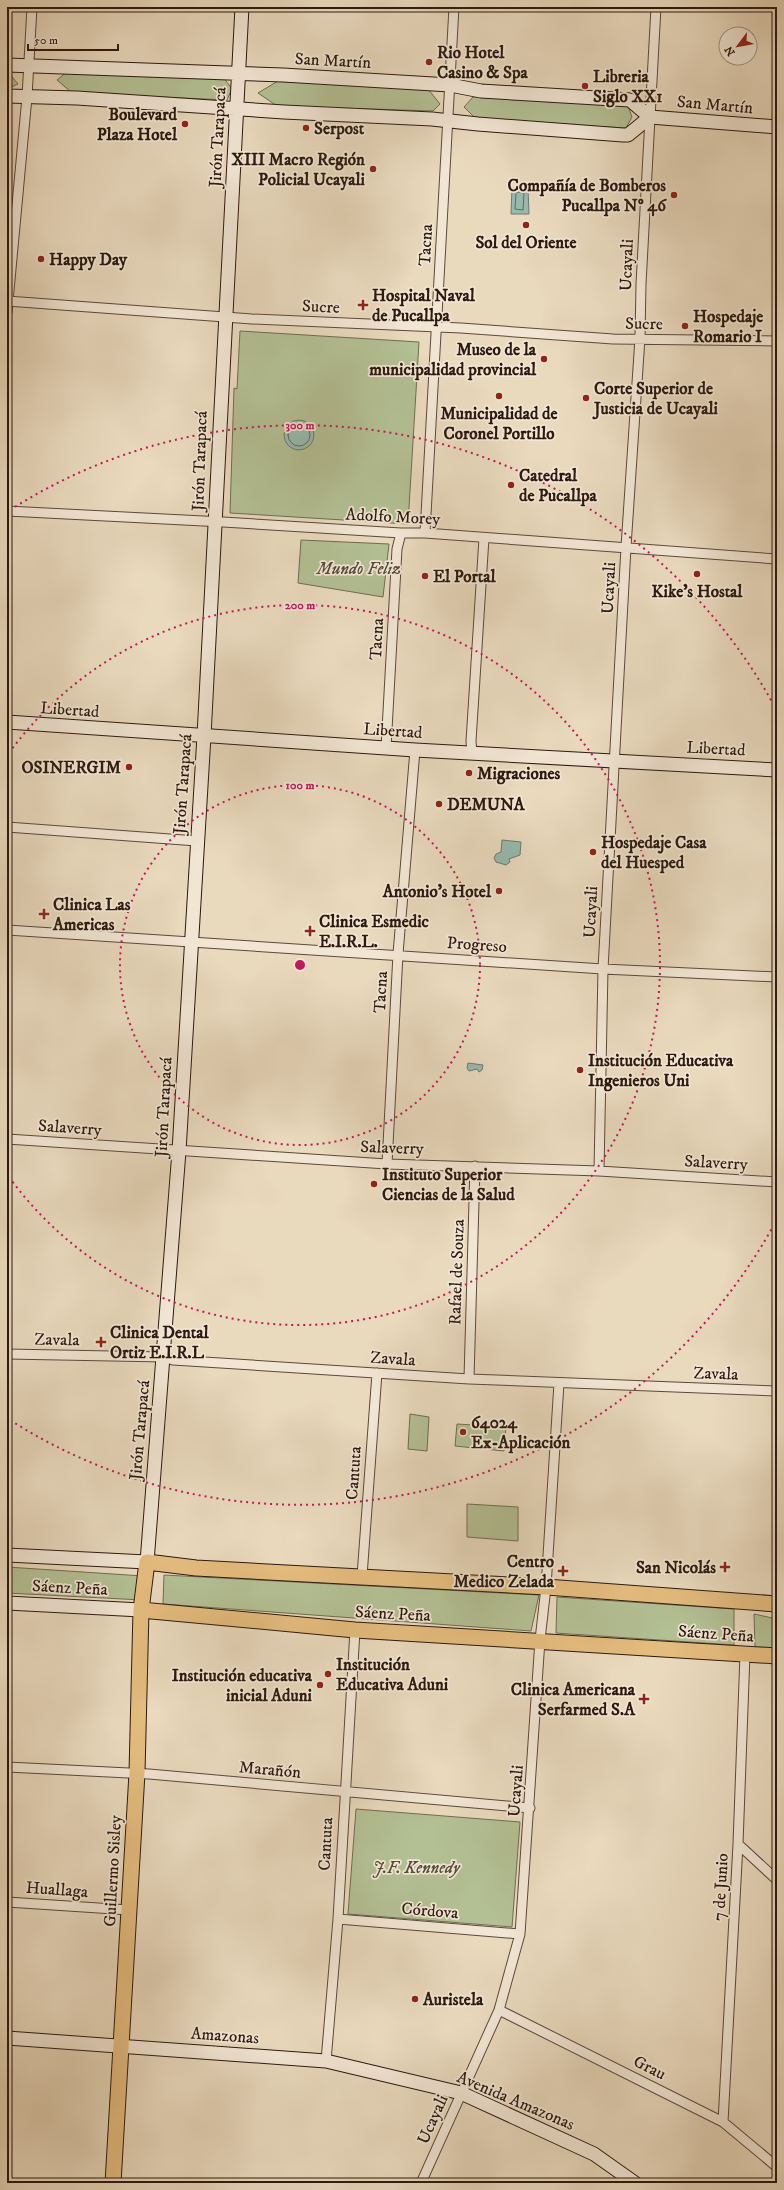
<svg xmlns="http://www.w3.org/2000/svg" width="784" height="2190" viewBox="0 0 784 2190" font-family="'IM FELL DW Pica',serif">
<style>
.green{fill:#b3c094;stroke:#706c52}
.water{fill:#97baaf;stroke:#6c7a6f}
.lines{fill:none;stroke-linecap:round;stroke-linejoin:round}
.shore{stroke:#626a5f;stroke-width:1}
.street-casing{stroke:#5b493a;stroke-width:11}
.secondary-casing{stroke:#2c190f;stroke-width:15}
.primary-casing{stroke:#2c190f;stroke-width:17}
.street{stroke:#f1e6d4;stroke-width:9}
.secondary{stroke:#f1e6d4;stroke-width:13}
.primary{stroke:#e4bc7e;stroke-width:15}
.ring{fill:none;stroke:#c2185b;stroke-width:2;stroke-dasharray:2 4}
.poi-dot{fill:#8f2418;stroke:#f1e6d4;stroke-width:1.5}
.labels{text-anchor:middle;stroke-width:3.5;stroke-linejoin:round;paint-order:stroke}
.poi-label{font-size:17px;font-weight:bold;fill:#2c190f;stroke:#f1e6d4;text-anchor:start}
.street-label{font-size:17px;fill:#2c190f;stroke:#f1e6d4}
.park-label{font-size:17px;font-style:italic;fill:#544b37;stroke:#f1e6d4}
.centre{fill:#c2185b;stroke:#f1e6d4;stroke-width:2}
.ring-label{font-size:12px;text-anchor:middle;font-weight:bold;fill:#c2185b;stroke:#f1e6d4;stroke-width:3.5;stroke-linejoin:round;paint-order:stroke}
</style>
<rect width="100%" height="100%" fill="#e9d9bd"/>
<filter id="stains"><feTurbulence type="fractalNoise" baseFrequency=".005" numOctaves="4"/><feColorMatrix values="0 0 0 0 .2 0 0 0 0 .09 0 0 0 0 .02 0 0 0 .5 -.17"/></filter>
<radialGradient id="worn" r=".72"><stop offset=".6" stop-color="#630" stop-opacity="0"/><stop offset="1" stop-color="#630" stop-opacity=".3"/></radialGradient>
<path class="green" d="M 69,70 L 224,78 L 232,89 L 227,100 L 72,93 L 57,80 Z
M 7,71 L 18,84 L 7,89 Z
M 278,81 L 428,89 L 440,104 L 433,111 L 277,106 L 258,93 Z
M 473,97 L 627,103 L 632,117 L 626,128 L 477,120 L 464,107 Z
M 240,331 L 419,342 L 408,524 L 230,513 L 234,388 L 237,389 Z
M 301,540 L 389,544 L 383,597 L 298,583 Z
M 410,1414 L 429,1417 L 427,1451 L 408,1449 Z
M 457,1424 L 506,1427 L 504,1451 L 455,1446 Z
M 467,1504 L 518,1507 L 518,1541 L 467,1537 Z
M 7,1567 L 143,1576 L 142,1600 L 7,1593 Z
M 164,1575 L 539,1595 L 531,1631 L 163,1604 Z
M 557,1597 L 734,1609 L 734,1645 L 556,1633 Z
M 754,1614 L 777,1619 L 777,1648 L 755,1647 Z
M 356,1809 L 520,1822 L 512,1927 L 348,1914 Z"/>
<path class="water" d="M 512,188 L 528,188 L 529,214 L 511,214 Z
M284 435a15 15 0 1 1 30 0a15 15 0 1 1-30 0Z
M 502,840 L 521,842 L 520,855 L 509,859 L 510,862 L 506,865 L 496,862 L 494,858 L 496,854 L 501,852 Z
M 468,1063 L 483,1065 L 482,1070 L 479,1072 L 477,1069 L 469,1071 L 467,1068 Z"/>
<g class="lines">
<path class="shore" d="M 518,192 L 524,193 L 523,210 L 515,209 L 516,194 Z
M288 435a11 11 0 1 1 22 0a11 11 0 1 1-22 0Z"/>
<g class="street-casing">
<path id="street" d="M 7,301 L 252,319 L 461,328 L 613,339 L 777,341
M 7,312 L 27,97 L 32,7
M 7,511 L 223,522 L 401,533 L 425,533 L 777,559
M 425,533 L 454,7
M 386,748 L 397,549 L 401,533
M 472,753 L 471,741 L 484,538
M 7,827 L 197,841
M 7,930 L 603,969 L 777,977
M 7,1139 L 387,1164 L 599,1171 L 777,1182
M 387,1164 L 398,954 L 415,750
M 599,1171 L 603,969 L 626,547 L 640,338 L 641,284 L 656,7
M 7,1354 L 164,1357 L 173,1360 L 469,1379 L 777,1391
M 469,1379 L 475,1166
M 362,1576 L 377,1373
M 7,1767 L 149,1774 L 530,1808
M 738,1844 L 777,1880
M 7,1902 L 129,1910
M 338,1919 L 520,1934
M 499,2010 L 723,2122 L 777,2167
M 326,2061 L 338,1919 L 355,1630
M 723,2122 L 738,1844 L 745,1654
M 421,2183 L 499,2010 L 520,1934 L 540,1640 L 546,1587 L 559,1383"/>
</g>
<g class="secondary-casing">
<path id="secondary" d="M 7,65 L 283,75 L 450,85 L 481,91 L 630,100 L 650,117 L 777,127
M 7,96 L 77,98 L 284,112 L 432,119 L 478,124 L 623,135 L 628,135 L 650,117
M 7,722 L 415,750 L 777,770
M 7,1555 L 147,1562 L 179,1151 L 204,736 L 242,7
M 7,1603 L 141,1610
M 7,2038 L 326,2061 L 461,2093 L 594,2154 L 635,2183"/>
</g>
<g class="primary-casing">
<path id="primary" d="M 141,1610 L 355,1630 L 777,1656
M 113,2183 L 137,1773 L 141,1610 L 147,1562 L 196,1568 L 546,1587 L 777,1604"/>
</g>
<use href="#street" class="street"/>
<use href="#secondary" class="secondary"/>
<use href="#primary" class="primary"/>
</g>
<g class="ring">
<circle cx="300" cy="965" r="180"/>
<path d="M9 753A360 360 0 1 1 9 1177"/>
<path d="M777 1219A540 540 0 0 1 10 1420M10 510A540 540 0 0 1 777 711"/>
</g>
<g class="poi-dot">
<circle cx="429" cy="62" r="4"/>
<circle cx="585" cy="86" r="4"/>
<circle cx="185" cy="124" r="4"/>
<circle cx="306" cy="128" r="4"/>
<circle cx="373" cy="169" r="4"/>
<circle cx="674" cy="195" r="4"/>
<circle cx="526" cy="225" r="4"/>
<circle cx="41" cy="259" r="4"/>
<path d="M361 299h4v4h4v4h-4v4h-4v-4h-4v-4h4z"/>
<circle cx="685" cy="326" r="4"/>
<circle cx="544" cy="359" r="4"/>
<circle cx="499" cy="396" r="4"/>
<circle cx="586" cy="398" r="4"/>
<circle cx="511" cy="485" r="4"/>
<circle cx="697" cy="574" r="4"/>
<circle cx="425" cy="576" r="4"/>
<circle cx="129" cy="767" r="4"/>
<circle cx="469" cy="773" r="4"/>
<circle cx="439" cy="804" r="4"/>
<circle cx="593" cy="852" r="4"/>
<circle cx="499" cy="891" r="4"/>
<path d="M42 908h4v4h4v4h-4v4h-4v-4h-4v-4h4z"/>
<path d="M308 925h4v4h4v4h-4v4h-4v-4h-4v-4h4z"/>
<circle cx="580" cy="1070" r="4"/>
<circle cx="374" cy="1184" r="4"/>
<path d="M99 1336h4v4h4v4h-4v4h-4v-4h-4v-4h4z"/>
<circle cx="463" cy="1432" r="4"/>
<path d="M723 1561h4v4h4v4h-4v4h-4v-4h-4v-4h4z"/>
<path d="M561 1565h4v4h4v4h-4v4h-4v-4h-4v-4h4z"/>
<circle cx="328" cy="1674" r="4"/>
<circle cx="320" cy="1685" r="4"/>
<path d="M642 1693h4v4h4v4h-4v4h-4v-4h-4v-4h4z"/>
<circle cx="415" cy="1999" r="4"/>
</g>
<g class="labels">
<g class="poi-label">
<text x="437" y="58">Rio Hotel<tspan x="437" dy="20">Casino &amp; Spa</tspan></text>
<text x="593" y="82">Libreria<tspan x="593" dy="20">Siglo XX1</tspan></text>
<text x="177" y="120" text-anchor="end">Boulevard<tspan x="177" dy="20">Plaza Hotel</tspan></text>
<text x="314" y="134">Serpost</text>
<text x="365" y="165" text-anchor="end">XIII Macro Región<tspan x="365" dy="20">Policial Ucayali</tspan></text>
<text x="666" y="191" text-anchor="end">Compañía de Bomberos<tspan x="666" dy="20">Pucallpa Nº 46</tspan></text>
<text x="526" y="248" text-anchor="middle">Sol del Oriente</text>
<text x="49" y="265">Happy Day</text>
<text x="372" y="301">Hospital Naval<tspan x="372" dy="20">de Pucallpa</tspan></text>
<text x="693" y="322">Hospedaje<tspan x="693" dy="20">Romario I</tspan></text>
<text x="536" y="355" text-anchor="end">Museo de la<tspan x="536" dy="20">municipalidad provincial</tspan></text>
<text x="594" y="394">Corte Superior de<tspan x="594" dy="20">Justicia de Ucayali</tspan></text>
<text x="499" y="419" text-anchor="middle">Municipalidad de<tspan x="499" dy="20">Coronel Portillo</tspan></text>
<text x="519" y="481">Catedral<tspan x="519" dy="20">de Pucallpa</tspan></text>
<text x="433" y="582">El Portal</text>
<text x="697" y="597" text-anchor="middle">Kike's Hostal</text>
<text x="121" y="773" text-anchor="end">OSINERGIM</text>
<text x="477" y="779">Migraciones</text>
<text x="447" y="810">DEMUNA</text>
<text x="601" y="848">Hospedaje Casa<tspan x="601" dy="20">del Huesped</tspan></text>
<text x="491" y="897" text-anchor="end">Antonio's Hotel</text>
<text x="53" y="910">Clinica Las<tspan x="53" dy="20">Americas</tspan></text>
<text x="319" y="927">Clinica Esmedic<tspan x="319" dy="20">E.I.R.L.</tspan></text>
<text x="588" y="1066">Institución Educativa<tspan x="588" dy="20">Ingenieros Uni</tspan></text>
<text x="382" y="1180">Instituto Superior<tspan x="382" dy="20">Ciencias de la Salud</tspan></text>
<text x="110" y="1338">Clinica Dental<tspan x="110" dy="20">Ortiz E.I.R.L</tspan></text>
<text x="471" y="1428">64024<tspan x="471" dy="20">Ex-Aplicación</tspan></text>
<text x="554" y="1567" text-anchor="end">Centro<tspan x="554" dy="20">Medico Zelada</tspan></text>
<text x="716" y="1573" text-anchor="end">San Nicolás</text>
<text x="336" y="1670">Institución<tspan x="336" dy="20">Educativa Aduni</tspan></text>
<text x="312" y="1681" text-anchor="end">Institución educativa<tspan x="312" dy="20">inicial Aduni</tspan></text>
<text x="635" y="1695" text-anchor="end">Clinica Americana<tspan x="635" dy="20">Serfarmed S.A</tspan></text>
<text x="423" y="2005">Auristela</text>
</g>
<g class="street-label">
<text transform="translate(333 60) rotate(3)" y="6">San Martín</text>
<text transform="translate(715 104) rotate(5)" y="6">San Martín</text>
<text transform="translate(217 137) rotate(-87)" y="6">Jirón Tarapacá</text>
<text transform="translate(425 245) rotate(-87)" y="6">Tacna</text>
<text transform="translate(626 265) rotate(-88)" y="6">Ucayali</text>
<text transform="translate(321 306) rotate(3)" y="6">Sucre</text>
<text transform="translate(644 323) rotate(1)" y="6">Sucre</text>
<text transform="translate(199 461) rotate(-88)" y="6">Jirón Tarapacá</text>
<text transform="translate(393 516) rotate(3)" y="6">Adolfo Morey</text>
<text transform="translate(608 588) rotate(-87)" y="6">Ucayali</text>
<text transform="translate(376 639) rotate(-87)" y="6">Tacna</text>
<text transform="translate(70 709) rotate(4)" y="6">Libertad</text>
<text transform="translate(393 730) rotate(4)" y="6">Libertad</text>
<text transform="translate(716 748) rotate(3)" y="6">Libertad</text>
<text transform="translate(182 784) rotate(-86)" y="6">Jirón Tarapacá</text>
<text transform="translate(590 912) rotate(-87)" y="6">Ucayali</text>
<text transform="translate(477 944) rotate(4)" y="6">Progreso</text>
<text transform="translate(380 992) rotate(-87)" y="6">Tacna</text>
<text transform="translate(163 1107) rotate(-87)" y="6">Jirón Tarapacá</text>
<text transform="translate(70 1127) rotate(4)" y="6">Salaverry</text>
<text transform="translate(392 1147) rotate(2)" y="6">Salaverry</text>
<text transform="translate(716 1162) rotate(3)" y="6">Salaverry</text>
<text transform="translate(456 1272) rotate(-88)" y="6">Rafael de Souza</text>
<text transform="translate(57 1339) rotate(1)" y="6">Zavala</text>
<text transform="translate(393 1358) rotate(4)" y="6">Zavala</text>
<text transform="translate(716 1373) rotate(2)" y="6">Zavala</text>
<text transform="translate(139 1430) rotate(-85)" y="6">Jirón Tarapacá</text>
<text transform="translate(353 1473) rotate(-86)" y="6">Cantuta</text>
<text transform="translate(70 1587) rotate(3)" y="6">Sáenz Peña</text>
<text transform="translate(393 1613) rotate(3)" y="6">Sáenz Peña</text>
<text transform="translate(716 1633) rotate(4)" y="6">Sáenz Peña</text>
<text transform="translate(270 1769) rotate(5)" y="6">Marañón</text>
<text transform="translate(515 1791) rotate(-86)" y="6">Ucayali</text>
<text transform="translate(325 1844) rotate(-87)" y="6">Cantuta</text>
<text transform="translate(112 1871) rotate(-87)" y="6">Guillermo Sisley</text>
<text transform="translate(720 1887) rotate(-87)" y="6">7 de Junio</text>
<text transform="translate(57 1889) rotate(4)" y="6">Huallaga</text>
<text transform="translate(430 1910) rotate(5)" y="6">Córdova</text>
<text transform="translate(225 2035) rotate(4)" y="6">Amazonas</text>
<text transform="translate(650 2067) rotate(27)" y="6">Grau</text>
<text transform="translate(516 2100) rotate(23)" y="6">Avenida Amazonas</text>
<text transform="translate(432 2119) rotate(-66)" y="6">Ucayali</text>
</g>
<g class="park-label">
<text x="359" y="574">Mundo Feliz</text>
<text x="416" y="1873">J.F. Kennedy</text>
</g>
</g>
<circle cx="300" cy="965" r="6" class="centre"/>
<g class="ring-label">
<text x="300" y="429">300 m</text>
<text x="300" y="609">200 m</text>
<text x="300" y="789">100 m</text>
</g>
<rect width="784" height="2190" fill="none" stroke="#e9d9bd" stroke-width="24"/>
<rect x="8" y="8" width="768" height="2174" fill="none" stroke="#2c190f" stroke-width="2"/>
<rect x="12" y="12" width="760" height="2166" fill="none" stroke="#2c190f"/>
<g transform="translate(738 46) rotate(238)"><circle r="19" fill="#f1e6d4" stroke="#a29485"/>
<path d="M0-3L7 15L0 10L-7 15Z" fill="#8f2418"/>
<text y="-6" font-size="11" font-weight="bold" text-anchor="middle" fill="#2c190f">N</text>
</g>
<path d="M28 44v6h90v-6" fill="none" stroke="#2c190f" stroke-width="2"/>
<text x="34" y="44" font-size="12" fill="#2c190f" stroke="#f1e6d4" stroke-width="3" paint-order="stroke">50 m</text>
<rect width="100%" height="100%" filter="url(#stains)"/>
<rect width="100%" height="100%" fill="url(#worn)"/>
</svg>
